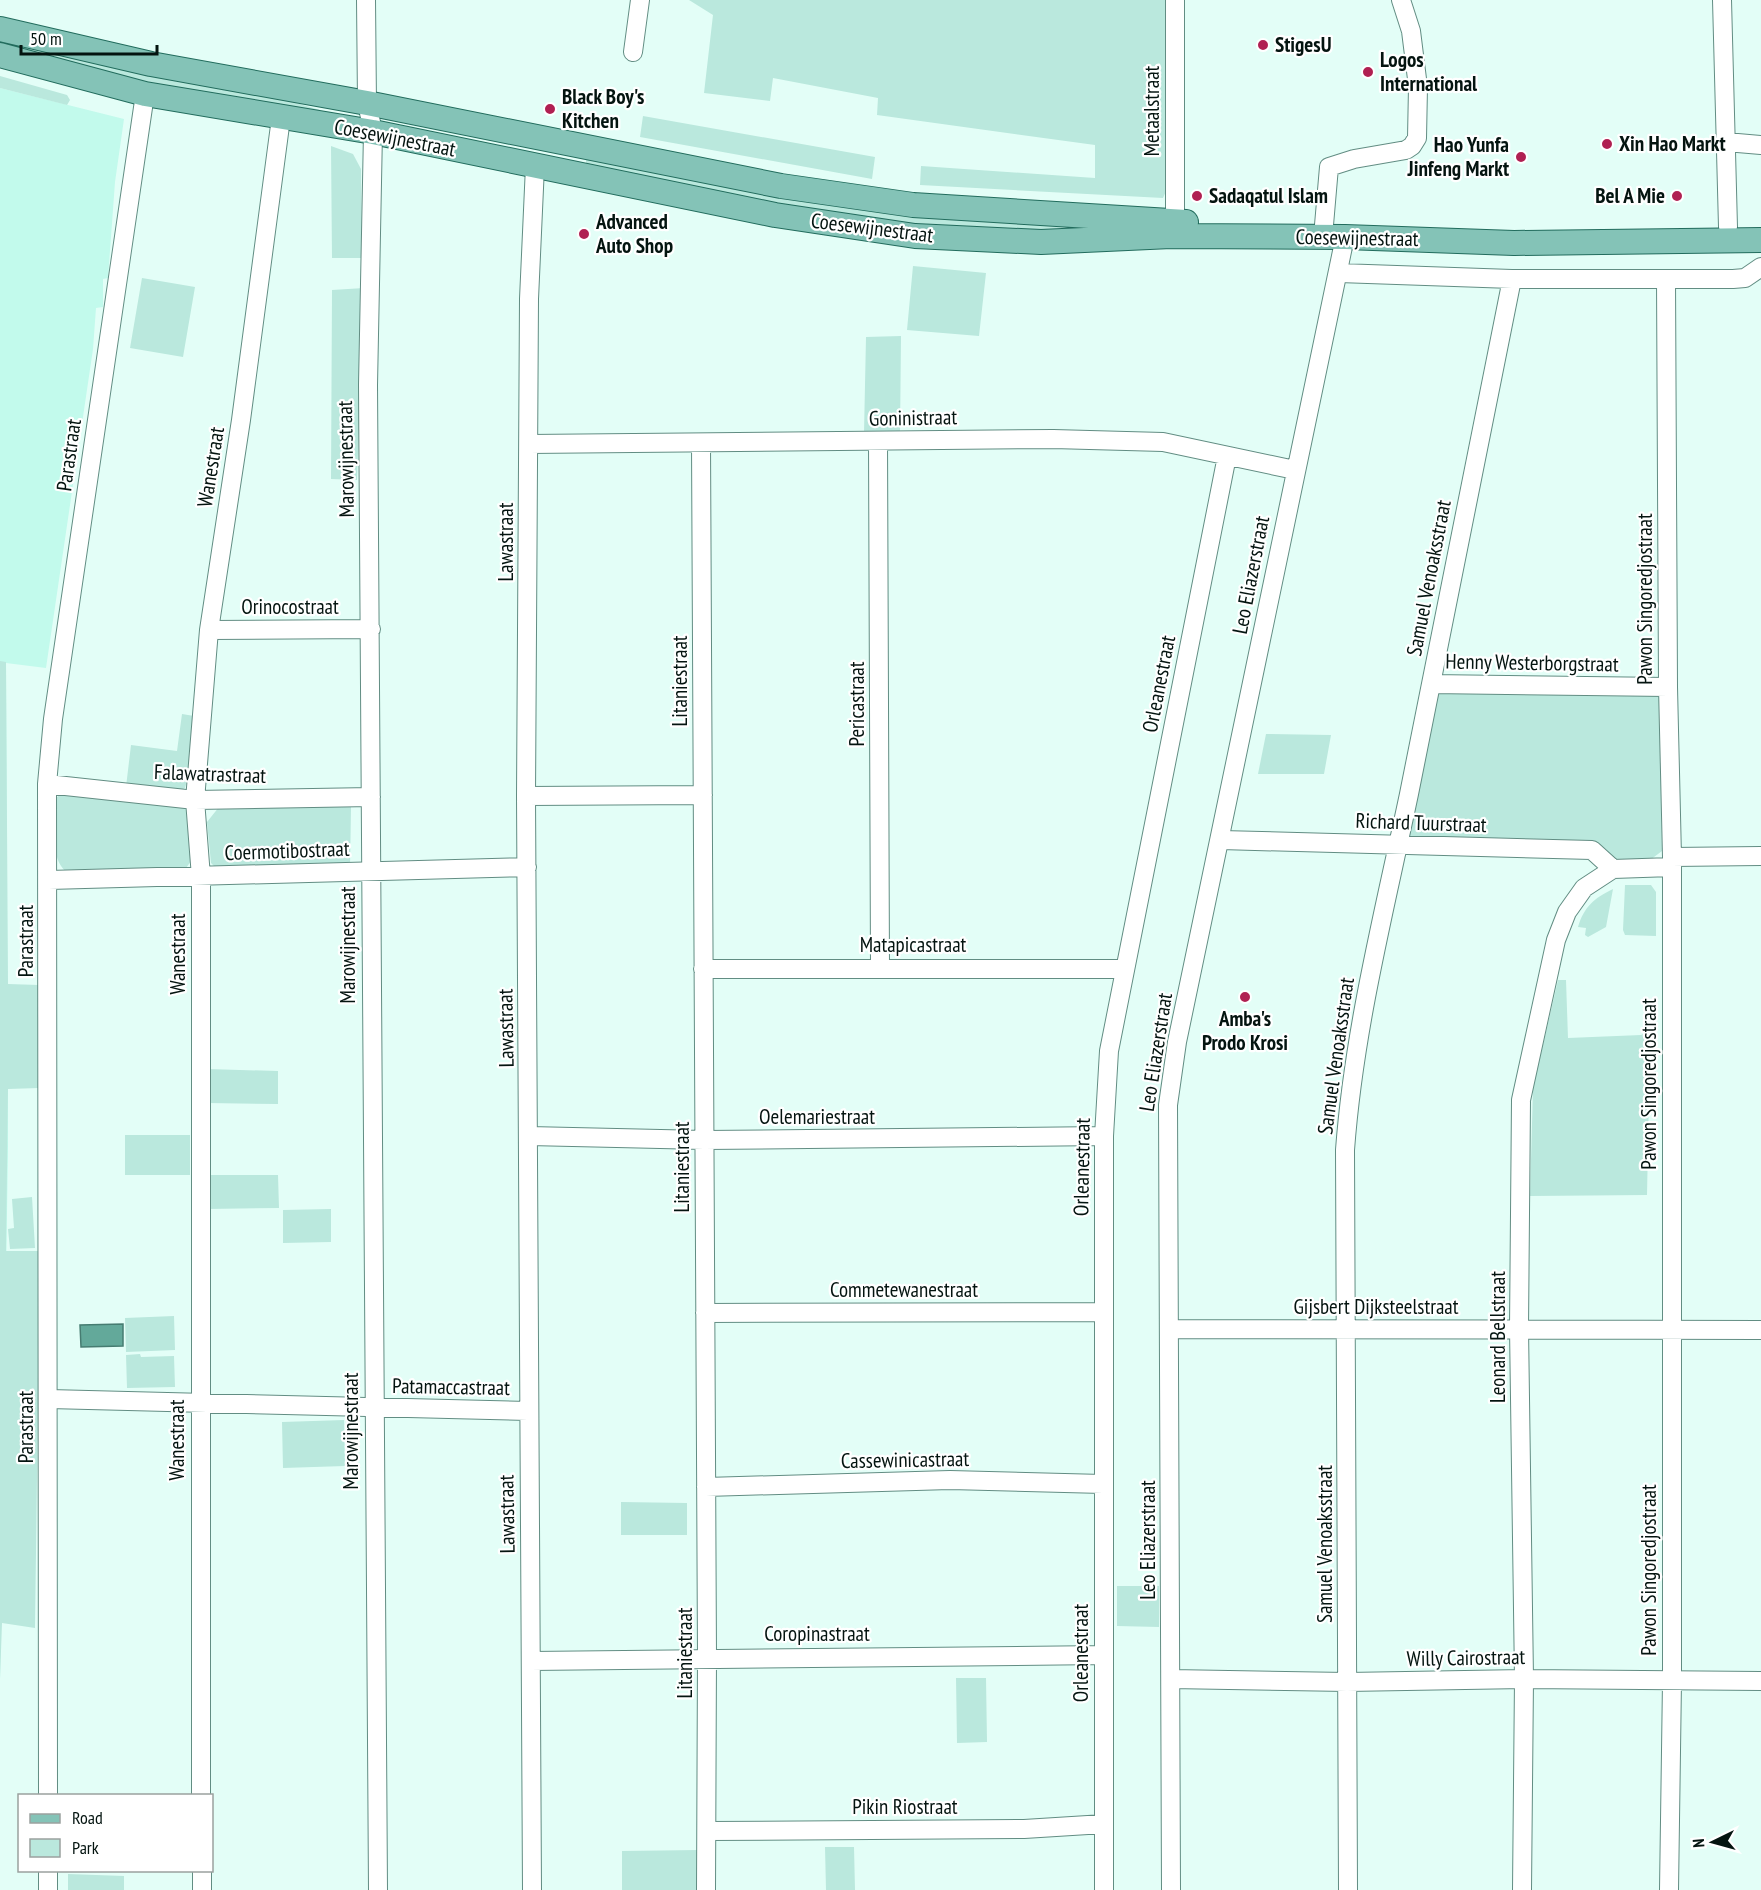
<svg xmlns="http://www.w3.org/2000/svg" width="1761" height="1890" viewBox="0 0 1761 1890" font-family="'PT Sans Narrow',sans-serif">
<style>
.built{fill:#c2faec}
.green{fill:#bae8dd}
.water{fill:#63a99a;stroke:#467c71;stroke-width:1.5}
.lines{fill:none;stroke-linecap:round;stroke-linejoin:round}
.minor-casing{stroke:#628d83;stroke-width:20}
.major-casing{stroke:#226c5d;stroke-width:26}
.minor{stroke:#fff;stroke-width:18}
.major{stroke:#84c3b7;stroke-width:24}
.poi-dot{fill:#b02052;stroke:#fff;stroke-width:2}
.labels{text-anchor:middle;stroke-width:4.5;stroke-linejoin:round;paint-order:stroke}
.poi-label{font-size:21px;font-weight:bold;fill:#041410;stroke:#fff;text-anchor:start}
.street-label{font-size:21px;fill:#041410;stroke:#fff}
</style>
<rect width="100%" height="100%" fill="#e3fef7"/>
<path class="built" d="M 0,88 L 124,119 L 115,182 L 108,278 L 103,279 L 103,307 L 96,308 L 93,349 L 46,668 L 6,663 L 8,1147 L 0,1679 Z"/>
<path class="green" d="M 689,0 L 1170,0 L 1167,189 L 1163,198 L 920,185 L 921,166 L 1095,178 L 1095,145 L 877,115 L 878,98 L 773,78 L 770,101 L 704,93 L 713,15 Z
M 0,35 L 269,95 L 320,110 L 319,114 L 141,83 L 0,47 Z
M 0,76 L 67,95 L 70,100 L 67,105 L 0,88 Z
M 643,116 L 875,157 L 872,179 L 640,137 Z
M 331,146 L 353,154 L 361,169 L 362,258 L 332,258 Z
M 586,158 L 1105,228 L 1006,234 L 809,213 L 586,166 Z
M 913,266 L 986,273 L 979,336 L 907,330 Z
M 142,278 L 195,287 L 183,357 L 130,348 Z
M 364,288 L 357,480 L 331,479 L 332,290 Z
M 901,336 L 900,433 L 864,433 L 866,337 Z
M 0,661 L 6,662 L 8,984 L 39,985 L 39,1088 L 8,1089 L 6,1251 L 40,1251 L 35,1628 L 2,1623 L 0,1679 Z
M 1438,691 L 1658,694 L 1660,699 L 1662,851 L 1650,860 L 1616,863 L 1600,845 L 1407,838 Z
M 182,714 L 194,716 L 190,770 L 185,788 L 179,791 L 126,787 L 131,745 L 177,751 Z
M 1266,734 L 1331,735 L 1324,774 L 1258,774 Z
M 64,791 L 185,807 L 188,809 L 191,861 L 184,871 L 68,873 C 48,860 56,820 55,799 Z
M 336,806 L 351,807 L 350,868 L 215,867 L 211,863 L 207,822 L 219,807 Z
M 1625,885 L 1651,885 L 1656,892 L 1656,936 L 1625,935 L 1623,930 Z
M 1613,889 L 1606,927 L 1588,937 L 1585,935 L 1586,928 L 1578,927 C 1584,907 1594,898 1613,889 Z
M 1558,980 L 1566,980 L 1568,1038 L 1641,1035 L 1652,1029 L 1656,1033 L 1656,1093 L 1649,1094 L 1647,1195 L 1530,1196 L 1533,1088 Z
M 207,1069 L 278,1071 L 278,1104 L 207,1103 Z
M 125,1135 L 190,1135 L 190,1175 L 125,1175 Z
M 206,1175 L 278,1175 L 279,1208 L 207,1209 Z
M 32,1197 L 35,1248 L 10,1249 L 8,1229 L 14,1228 L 12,1199 Z
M 331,1209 L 331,1242 L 283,1243 L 283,1210 Z
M 174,1316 L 175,1350 L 126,1352 L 125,1318 Z
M 140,1354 L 141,1357 L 174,1356 L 175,1387 L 127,1388 L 126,1355 Z
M 344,1420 L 345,1466 L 283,1468 L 282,1422 Z
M 621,1502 L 687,1503 L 687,1535 L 621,1535 Z
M 1117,1586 L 1159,1586 L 1159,1627 L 1117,1626 Z
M 956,1678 L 986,1678 L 987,1742 L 957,1743 Z
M 825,1847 L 854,1847 L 855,1890 L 826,1890 Z
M 698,1850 L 697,1890 L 622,1890 L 622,1851 Z
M 68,1874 L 124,1876 L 124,1890 L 68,1890 Z"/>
<path class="water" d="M 123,1324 L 123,1346 L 81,1347 L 80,1325 Z"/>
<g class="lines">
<g class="minor-casing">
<path id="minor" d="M 366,0 L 367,103 L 373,132 L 368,385 L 378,1890
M 1722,0 L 1728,227
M 633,52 L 640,0
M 1726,142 L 1761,145
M 1175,221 L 1175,0
M 1324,225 L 1329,167 L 1354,159 L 1406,150 L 1412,146 L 1417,138 L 1418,87 L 1411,31 L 1401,0
M 1339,273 L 1512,279 L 1733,279 L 1745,278 L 1761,267
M 1666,279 L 1668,687 L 1672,857 L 1672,1681 L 1669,1890
M 878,441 L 880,967
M 701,443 L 707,1657 L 706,1890
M 529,444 L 1053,439 L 1163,442 L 1295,470
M 209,630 L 371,629
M 1431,684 L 1668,687
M 47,784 L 195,800 L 371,797
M 526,796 L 703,795
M 1221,840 L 1592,850 L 1613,869
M 1672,857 L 1761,856
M 49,880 L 527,867
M 703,969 L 1124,969
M 529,1136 L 704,1140 L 1104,1136
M 705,1313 L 1104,1312
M 1171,1329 L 1761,1330
M 49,1399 L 528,1411
M 706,1487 L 950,1480 L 1103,1484
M 531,1661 L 1104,1655
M 1171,1679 L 1347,1682 L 1524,1679 L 1761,1681
M 48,1796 L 47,784 L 53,719 L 145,94
M 201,1796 L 201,877 L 195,800 L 209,630 L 241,420 L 281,118
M 707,1831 L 1024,1829 L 1104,1824
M 202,1870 L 202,1890
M 48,1890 L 48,1870
M 532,1890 L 526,796 L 529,299 L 535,166
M 1104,1890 L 1104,1136 L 1109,1051 L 1227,456
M 1171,1890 L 1168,1105 L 1177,1042 L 1345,237
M 1348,1890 L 1345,1150 C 1354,1029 1384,913 1409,794 C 1444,623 1478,451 1512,279
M 1522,1890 L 1524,1679 L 1519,1328 L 1521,1100 L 1556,940 L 1567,912 L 1584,888 L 1613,869 L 1672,867"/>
</g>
<g class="major-casing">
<path id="major" d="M 0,29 L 151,64 L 367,103 L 781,186 L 913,205 L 1186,222
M 0,55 L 145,94 L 373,132 L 775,215 L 915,236 L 1041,242 L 1171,236 L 1345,237 L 1514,243 L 1761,240"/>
</g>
<use href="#minor" class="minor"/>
<use href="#major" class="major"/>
</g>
<g class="poi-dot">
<circle cx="1263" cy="45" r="6"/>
<circle cx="1368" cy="72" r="6"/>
<circle cx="550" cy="109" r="6"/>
<circle cx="1607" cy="144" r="6"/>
<circle cx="1521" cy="157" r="6"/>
<circle cx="1197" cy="196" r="6"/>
<circle cx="1677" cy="196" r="6"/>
<circle cx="584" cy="234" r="6"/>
<circle cx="1245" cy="997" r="6"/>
</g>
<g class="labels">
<g class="poi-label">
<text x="1275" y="52">StigesU</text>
<text x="1380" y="67">Logos<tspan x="1380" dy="24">International</tspan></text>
<text x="562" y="104">Black Boy's<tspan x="562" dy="24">Kitchen</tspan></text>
<text x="1619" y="151">Xin Hao Markt</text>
<text x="1509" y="152" text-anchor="end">Hao Yunfa<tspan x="1509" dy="24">Jinfeng Markt</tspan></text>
<text x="1209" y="203">Sadaqatul Islam</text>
<text x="1665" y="203" text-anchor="end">Bel A Mie</text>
<text x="596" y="229">Advanced<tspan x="596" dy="24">Auto Shop</tspan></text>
<text x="1245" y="1026" text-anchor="middle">Amba's<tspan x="1245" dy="24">Prodo Krosi</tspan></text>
</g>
<g class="street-label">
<text transform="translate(1152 111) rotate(-90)" y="7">Metaalstraat</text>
<text transform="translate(395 138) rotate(11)" y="7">Coesewijnestraat</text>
<text transform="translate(872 228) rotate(7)" y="7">Coesewijnestraat</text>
<text transform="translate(1357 238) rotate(1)" y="7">Coesewijnestraat</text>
<text transform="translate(913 418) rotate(-1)" y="7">Goninistraat</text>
<text transform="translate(69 455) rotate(-82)" y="7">Parastraat</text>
<text transform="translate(346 459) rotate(-91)" y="7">Marowijnestraat</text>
<text transform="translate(211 467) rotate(-81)" y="7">Wanestraat</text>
<text transform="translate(506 542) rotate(-90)" y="7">Lawastraat</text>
<text transform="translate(1251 575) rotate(-79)" y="7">Leo Eliazerstraat</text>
<text transform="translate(1429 578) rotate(-79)" y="7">Samuel Venoaksstraat</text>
<text transform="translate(1645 599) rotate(-90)" y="7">Pawon Singoredjostraat</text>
<text x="290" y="614">Orinocostraat</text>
<text transform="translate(1532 663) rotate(1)" y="7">Henny Westerborgstraat</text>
<text transform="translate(680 681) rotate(-90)" y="7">Litaniestraat</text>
<text transform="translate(1159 684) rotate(-79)" y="7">Orleanestraat</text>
<text transform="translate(857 704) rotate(-90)" y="7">Pericastraat</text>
<text transform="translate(210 774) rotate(2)" y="7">Falawatrastraat</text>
<text transform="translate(1421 823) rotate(2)" y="7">Richard Tuurstraat</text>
<text transform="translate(287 851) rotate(-2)" y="7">Coermotibostraat</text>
<text transform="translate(26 941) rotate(-90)" y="7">Parastraat</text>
<text transform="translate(348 945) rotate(-90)" y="7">Marowijnestraat</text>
<text x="913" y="952">Matapicastraat</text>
<text transform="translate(178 954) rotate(-90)" y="7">Wanestraat</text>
<text transform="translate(506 1028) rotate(-91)" y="7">Lawastraat</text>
<text transform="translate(1156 1052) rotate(-81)" y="7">Leo Eliazerstraat</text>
<text transform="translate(1336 1056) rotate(-82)" y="7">Samuel Venoaksstraat</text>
<text transform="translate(1649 1084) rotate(-90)" y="7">Pawon Singoredjostraat</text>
<text x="817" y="1124">Oelemariestraat</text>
<text transform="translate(682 1167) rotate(-90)" y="7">Litaniestraat</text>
<text transform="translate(1082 1167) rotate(-89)" y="7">Orleanestraat</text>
<text x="904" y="1297">Commetewanestraat</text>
<text x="1376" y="1314">Gijsbert Dijksteelstraat</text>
<text transform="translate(1498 1337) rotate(-90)" y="7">Leonard Bellstraat</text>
<text transform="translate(451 1387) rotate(1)" y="7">Patamaccastraat</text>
<text transform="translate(26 1427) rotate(-90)" y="7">Parastraat</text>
<text transform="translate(351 1431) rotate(-90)" y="7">Marowijnestraat</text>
<text transform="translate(177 1440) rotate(-90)" y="7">Wanestraat</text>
<text transform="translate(905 1460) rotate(-1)" y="7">Cassewinicastraat</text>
<text transform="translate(507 1514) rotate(-91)" y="7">Lawastraat</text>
<text transform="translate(1148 1540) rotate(-90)" y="7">Leo Eliazerstraat</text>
<text transform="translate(1325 1544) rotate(-90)" y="7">Samuel Venoaksstraat</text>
<text transform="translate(1649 1570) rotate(-90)" y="7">Pawon Singoredjostraat</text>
<text x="817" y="1641">Coropinastraat</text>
<text transform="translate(685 1653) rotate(-90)" y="7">Litaniestraat</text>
<text transform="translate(1081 1653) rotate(-90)" y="7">Orleanestraat</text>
<text transform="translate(1466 1658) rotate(-1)" y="7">Willy Cairostraat</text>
<text x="905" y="1814">Pikin Riostraat</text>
</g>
</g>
<rect x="18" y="1794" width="195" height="78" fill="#ffffff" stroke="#9ba19f" stroke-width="1.5"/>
<rect x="30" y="1814" width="30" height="9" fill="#84c3b7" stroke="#9ba19f" stroke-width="1.5"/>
<text x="72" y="1824" font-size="18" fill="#041410">Road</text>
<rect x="30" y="1839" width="30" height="18" fill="#bae8dd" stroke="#9ba19f" stroke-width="1.5"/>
<text x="72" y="1854" font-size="18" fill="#041410">Park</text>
<g transform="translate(1713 1842) rotate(265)" stroke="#ffffff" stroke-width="4.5" paint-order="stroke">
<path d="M0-4.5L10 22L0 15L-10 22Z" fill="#041410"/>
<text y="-9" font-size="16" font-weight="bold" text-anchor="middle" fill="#041410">N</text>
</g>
<path d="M21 45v9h136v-9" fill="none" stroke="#041410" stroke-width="3"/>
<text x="30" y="45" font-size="18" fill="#041410" stroke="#ffffff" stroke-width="4.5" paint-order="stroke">50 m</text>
</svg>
